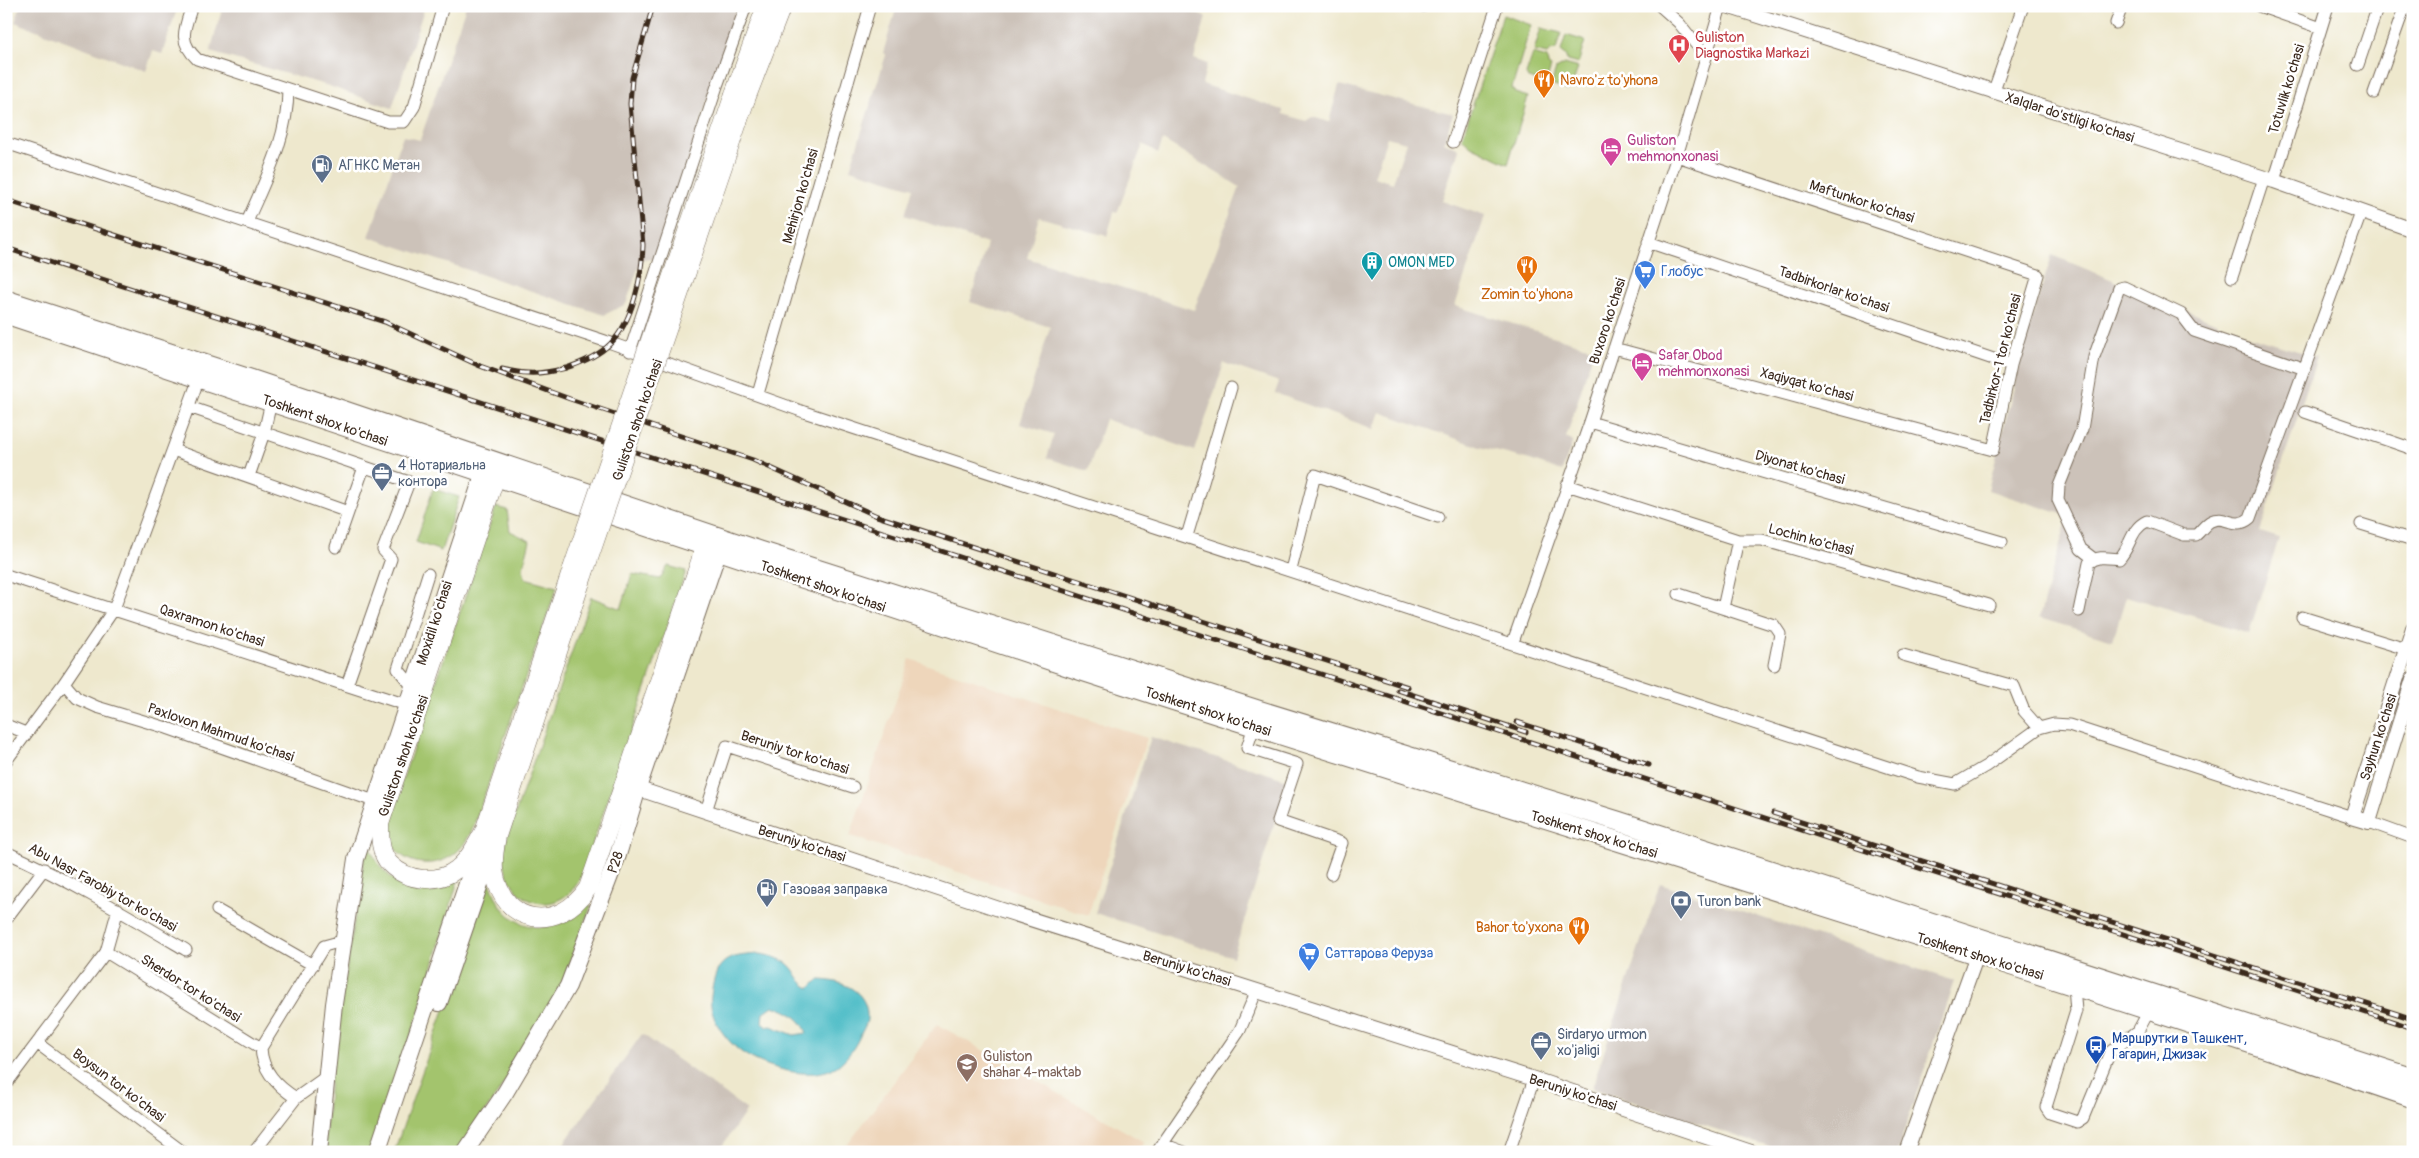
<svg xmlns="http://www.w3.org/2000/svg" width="2419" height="1158" viewBox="0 0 2419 1158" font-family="Pangolin,sans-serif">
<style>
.built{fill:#eed6bb}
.industrial{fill:#ccc2b9;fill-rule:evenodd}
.green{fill:#a3c46d;stroke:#6f7746}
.water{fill:#4fbdc7;stroke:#457472;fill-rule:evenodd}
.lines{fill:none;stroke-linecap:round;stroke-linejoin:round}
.minor-casing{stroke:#7a6c5b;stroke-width:13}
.tertiary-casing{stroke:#7a6c5b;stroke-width:16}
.secondary-casing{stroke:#7a6c5b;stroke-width:18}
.primary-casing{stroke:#7a6c5b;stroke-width:19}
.trunk-casing{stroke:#7a6c5b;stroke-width:21}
.minor{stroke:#fff;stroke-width:11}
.tertiary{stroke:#fff;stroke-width:14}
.secondary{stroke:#fff;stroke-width:16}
.primary{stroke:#fff;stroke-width:18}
.trunk{stroke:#fff;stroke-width:19}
.rail-casing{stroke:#3b2a1e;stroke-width:5}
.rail{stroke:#fff;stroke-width:3;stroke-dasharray:9;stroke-linecap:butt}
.primary-bridge-casing{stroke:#7a6c5b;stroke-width:19;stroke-linecap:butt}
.primary-bridge{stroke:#fff;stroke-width:18}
.labels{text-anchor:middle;stroke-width:5;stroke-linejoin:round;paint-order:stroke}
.health-label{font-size:14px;fill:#be3a42;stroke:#fff;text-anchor:start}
.food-label{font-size:14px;fill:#c56008;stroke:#fff;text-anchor:start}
.street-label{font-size:14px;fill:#3b2a1e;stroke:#fff}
.hotel-label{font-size:14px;fill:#b23c85;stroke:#fff;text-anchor:start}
.service-label{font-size:14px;fill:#4e5e75;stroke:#fff;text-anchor:start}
.culture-label{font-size:14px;fill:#0d838f;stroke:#fff;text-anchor:start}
.shop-label{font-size:14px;fill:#366cbe;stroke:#fff;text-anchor:start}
.transit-label{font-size:14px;fill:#164399;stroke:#fff;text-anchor:start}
.education-label{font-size:14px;fill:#785e54;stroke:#fff;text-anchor:start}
</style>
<rect width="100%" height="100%" fill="#fff"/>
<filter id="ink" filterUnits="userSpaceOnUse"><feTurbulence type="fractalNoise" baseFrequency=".02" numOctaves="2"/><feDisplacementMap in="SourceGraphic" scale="10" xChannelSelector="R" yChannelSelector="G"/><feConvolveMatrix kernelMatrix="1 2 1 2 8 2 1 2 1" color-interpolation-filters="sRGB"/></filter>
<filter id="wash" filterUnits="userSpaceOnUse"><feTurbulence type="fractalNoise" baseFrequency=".0096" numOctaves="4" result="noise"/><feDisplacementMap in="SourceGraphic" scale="20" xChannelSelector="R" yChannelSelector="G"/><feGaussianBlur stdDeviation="1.12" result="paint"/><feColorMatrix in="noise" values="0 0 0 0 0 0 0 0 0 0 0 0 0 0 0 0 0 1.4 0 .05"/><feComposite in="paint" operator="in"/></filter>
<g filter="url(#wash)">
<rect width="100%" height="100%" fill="#eee8cd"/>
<path class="built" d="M 910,659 L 1147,738 L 1088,915 L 850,836 Z
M 937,1024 L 1144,1142 L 1137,1152 L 842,1152 Z"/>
<path class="industrial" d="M 20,6 L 178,6 L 162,54 L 153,51 L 146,71 L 15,22 Z
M 223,6 L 425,6 L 392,108 L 329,86 L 210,52 Z
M 466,6 L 737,6 L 657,260 L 641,259 L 626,304 L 604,315 L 369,237 L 403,136 L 420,140 Z
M 897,6 L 1193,6 L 1191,12 L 1206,17 L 1194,59 L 1207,64 L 1202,84 L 1283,110 L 1283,114 L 1306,121 L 1312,117 L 1329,122 L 1339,85 L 1453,114 L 1444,142 L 1459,149 L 1442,201 L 1485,216 L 1455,306 L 1594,349 L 1566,438 L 1573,441 L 1562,471 L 1530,460 L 1480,447 L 1380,412 L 1374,429 L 1275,393 L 1279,382 L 1224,363 L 1195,451 L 1105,419 L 1088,471 L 1047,458 L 1054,434 L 1020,424 L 1050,327 L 970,302 L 987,244 L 905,215 L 913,188 L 850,169 L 886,55 L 883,53 ZM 1387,137 L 1406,142 L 1393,183 L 1374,177 ZM 1163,140 L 1240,187 L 1194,310 L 1027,258 L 1039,217 L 1107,236 L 1114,212 L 1117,213 L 1143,144 L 1158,153 Z
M 2052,255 L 2217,323 L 2222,328 L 2317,357 L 2260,532 L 2279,538 L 2249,633 L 2126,596 L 2113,640 L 2039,618 L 2068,516 L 1988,490 L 2028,331 Z
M 1151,737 L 1288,780 L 1233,957 L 1095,913 Z
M 1660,884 L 1954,981 L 1897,1152 L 1784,1152 L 1592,1088 Z
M 642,1034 L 747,1110 L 718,1152 L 558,1152 Z"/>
<path class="green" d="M 1503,15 L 1531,25 L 1512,88 L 1515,93 L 1528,97 L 1508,164 L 1471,146 L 1462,138 Z
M 1541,28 L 1561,33 L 1556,50 L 1550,51 L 1547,54 L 1534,51 Z
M 1566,35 L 1585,41 L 1578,64 L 1567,61 L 1566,57 L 1561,51 Z
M 1533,54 L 1547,58 L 1548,65 L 1551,67 L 1546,83 L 1528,78 L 1526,74 Z
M 1565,64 L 1578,68 L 1571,88 L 1567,90 L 1551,85 L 1556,69 Z
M 433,489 L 459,497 L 441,551 L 416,542 Z
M 496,507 L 507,510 L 510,531 L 530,541 L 523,568 L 525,578 L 557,587 L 473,828 C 469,836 465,844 459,850 C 440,869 405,868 392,844 C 389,839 389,831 387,825 Z
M 668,566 L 686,571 L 582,875 C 563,916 516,911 505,867 C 502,857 505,847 507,837 L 591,597 L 621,609 L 632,574 L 660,579 Z
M 367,840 C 376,869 400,895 433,887 C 442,885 451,880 459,877 L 419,1013 L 370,1152 L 324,1152 L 331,1066 Z
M 487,876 C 492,886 496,902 504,910 C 527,937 566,929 588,905 L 591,906 L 561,987 L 498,1093 L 456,1152 L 394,1152 L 444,1010 Z"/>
<path class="water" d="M 761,954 C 770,956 780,958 788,964 C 797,971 798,983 810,988 L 818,980 C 841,980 869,990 867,1019 C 867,1024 862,1031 860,1036 C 855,1047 847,1059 837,1066 C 813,1083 761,1067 740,1051 C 725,1039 708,1017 711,996 C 716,958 726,956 761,954 ZM 773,1006 C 788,1011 801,1017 807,1033 L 794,1035 L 771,1026 L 766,1027 L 762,1022 L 763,1013 Z"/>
</g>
<g filter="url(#ink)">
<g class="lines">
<g class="minor-casing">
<path id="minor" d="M 192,6 C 184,30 178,41 197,59 L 388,122 L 404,122 L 414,107 L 443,6
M 1423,6 L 1424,6
M 1660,6 L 1679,23 L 1706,57
M 2259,6 L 2321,28
M 2116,23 L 2122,6
M 2358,65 L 2378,6
M 1993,93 L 2023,6
M 2374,93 L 2405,6
M 1453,142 L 1497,6
M 6,143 L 611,343 L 804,412 L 1918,777 L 1955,784 L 1986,766 L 2039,728 L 2054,724 L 2069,725 L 2352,817
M 2274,181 L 2328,6
M 247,222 C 266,178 288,138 288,89
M 1648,242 L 2011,365
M 2232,277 L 2264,178
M 1614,348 L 1993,450 L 2011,365 L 2038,275 L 1677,156
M 630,351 L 717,86 L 746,6
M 758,394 L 870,6
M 189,407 L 409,482 L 383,550 L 391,559 L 347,685
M 2305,412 L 2413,449
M 1590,422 L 2002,542
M 173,450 L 348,512
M 249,476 L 264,433 L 271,402
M 1567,485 L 1738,540 L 1762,540 L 1989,605
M 2361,524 L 2413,540
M 1187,536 L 1231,388
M 336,547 L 364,467
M 2094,559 L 2081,549 L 2058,500 L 2059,486 L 2082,429 L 2094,357 L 2119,288 L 2124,287 L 2181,314 L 2194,331 L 2305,369
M 1291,570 L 1315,475 L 1438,517
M 6,575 L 407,705
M 1679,594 L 1774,625 L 1780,634 L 1774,665
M 1723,608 L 1738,540
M 2079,611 L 2089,563 C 2098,555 2108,558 2119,559 C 2131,547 2130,529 2147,521 L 2184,535 L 2196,535 C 2201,531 2206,523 2211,521 C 2226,514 2235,531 2250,518 L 2361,213
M 2302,617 L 2406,649
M 1513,642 L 1590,422 L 1677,156 L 1721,6
M 1903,655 L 2014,686 L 2024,711 L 2039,728
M 64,683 L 77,698 L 97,707 L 167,728 L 374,801
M 413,687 L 398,669 L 428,574
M 6,725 L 26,733
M 1254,726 L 1247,748 L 1297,764 L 1278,821 L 1342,843 L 1331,874
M 6,761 L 64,683 L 114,609 L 199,378
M 706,811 L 727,746 L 853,787
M 2369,822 L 2413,838
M 6,852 C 69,880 127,915 186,950
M 217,910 L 313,965
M 6,919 L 44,869
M 106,952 L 261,1048
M 2074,986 L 2076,1011 L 2046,1107 L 2050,1113 L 2077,1122 L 2083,1118 L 2110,1052 L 2138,1031 L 2150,1009
M 37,1043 L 183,1152
M 6,1084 L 106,952 L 118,909
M 296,1098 C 277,1086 262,1071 261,1048 L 324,946 L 342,941
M 1163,1144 L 1184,1152
M 254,1152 L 296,1098 L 327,1076
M 1157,1152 L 1240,1030 L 1257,990
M 1509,1152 L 1534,1079"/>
</g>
<g class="tertiary-casing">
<path id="tertiary" d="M 1727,6 L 2274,181 L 2413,230
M 2413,628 L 2352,817 L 2369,822 L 2413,679
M 627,785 L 999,909 L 1534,1079 L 1751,1152
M 1906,1152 L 1977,955"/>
</g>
<g class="secondary-casing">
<path id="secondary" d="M 439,1003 L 492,849
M 319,1152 L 334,1004 L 356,859 L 488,460
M 377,1152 L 480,845
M 465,1152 L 505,1093 L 568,986 L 618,855 L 638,788 L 718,552"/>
</g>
<g class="primary-casing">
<path id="primary" d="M 734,94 L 766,6
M 746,99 L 782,6
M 500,464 L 380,824 C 380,838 380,854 390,864 C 408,882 438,884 457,869 C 469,859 477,844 484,831 L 572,569
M 584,573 L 497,836 C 495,847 493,859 494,871 C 503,926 558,933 588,888 L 705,547"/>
</g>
<g class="trunk-casing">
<path id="trunk" d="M 6,300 L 253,380 L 760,551 L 1258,710 L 1618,821 L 2413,1078
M 6,314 C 389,440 770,570 1153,694 C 1573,829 1995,956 2413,1098"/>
</g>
<use href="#minor" class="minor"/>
<use href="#tertiary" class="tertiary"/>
<use href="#secondary" class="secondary"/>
<use href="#primary" class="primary"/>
<use href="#trunk" class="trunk"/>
<g class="rail-casing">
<path id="rail" d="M 6,200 L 385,322 L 480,366 L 570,399 L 753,460 L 877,516 L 1408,687
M 6,248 L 2413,1028
M 502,369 C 511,371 520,373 528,373 C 541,374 554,371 566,368 C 581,363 598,356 610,344 C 633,322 642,276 643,245 L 630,104 L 632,78 L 653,6
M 1398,690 L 1526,732
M 1517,722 L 1649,765
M 1773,813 L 2413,1019"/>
</g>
<use href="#rail" class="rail"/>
<g class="primary-bridge-casing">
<path id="primary-bridge" d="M 572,569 L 734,94
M 584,573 L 746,99"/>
</g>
<use href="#primary-bridge" class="primary-bridge"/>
</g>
</g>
<defs>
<g id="hospital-pin" transform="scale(1.125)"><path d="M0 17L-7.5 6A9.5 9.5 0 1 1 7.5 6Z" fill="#e0444e" stroke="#fff"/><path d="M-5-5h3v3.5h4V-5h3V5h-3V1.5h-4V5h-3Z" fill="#fff"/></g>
<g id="restaurant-pin" transform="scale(1.125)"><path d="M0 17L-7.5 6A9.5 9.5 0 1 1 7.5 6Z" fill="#e8710a" stroke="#fff"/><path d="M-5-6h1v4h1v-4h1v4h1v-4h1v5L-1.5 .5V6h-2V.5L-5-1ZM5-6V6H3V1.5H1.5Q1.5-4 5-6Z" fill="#fff"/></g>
<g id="hotel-pin" transform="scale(1.125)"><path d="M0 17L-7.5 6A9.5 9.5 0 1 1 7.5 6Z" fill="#d1479c" stroke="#fff"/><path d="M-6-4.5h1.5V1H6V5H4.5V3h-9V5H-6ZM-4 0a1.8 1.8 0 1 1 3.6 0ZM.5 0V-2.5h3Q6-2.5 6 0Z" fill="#fff"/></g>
<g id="fuel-pin" transform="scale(1.125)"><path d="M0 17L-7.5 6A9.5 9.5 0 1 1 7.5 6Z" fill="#5c6f8a" stroke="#fff"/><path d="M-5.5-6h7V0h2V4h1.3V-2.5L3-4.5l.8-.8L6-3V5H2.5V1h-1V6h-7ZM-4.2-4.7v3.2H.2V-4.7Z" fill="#fff"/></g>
<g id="building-pin" transform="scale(1.125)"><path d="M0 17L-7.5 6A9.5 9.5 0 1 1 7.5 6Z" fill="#0f9aa8" stroke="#fff"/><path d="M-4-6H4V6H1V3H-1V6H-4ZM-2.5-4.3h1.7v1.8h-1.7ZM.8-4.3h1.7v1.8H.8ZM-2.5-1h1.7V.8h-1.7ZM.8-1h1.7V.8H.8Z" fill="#fff"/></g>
<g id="supermarket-pin" transform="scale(1.125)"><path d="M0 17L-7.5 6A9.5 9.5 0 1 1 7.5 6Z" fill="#3f7fe0" stroke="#fff"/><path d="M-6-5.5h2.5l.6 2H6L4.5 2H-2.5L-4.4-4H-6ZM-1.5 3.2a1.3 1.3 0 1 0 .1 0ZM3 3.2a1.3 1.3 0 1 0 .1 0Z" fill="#fff"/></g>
<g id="office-pin" transform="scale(1.125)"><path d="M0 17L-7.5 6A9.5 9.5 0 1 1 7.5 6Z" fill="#5c6f8a" stroke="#fff"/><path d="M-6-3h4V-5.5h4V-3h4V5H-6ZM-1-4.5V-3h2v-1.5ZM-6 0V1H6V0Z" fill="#fff"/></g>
<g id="bank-pin" transform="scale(1.125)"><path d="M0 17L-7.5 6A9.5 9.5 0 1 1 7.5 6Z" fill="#5c6f8a" stroke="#fff"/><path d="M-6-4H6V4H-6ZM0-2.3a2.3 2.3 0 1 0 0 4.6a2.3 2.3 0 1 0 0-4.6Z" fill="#fff"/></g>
<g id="bus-pin" transform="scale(1.125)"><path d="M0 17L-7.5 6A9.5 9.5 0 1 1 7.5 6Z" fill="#1a4fb4" stroke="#fff"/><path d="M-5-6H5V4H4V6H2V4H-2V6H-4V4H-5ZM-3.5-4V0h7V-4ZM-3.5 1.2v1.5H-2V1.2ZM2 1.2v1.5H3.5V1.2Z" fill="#fff"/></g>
<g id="school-pin" transform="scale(1.125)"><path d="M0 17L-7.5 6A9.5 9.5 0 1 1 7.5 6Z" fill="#8d6e63" stroke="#fff"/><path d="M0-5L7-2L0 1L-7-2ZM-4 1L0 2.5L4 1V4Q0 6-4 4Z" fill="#fff"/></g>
</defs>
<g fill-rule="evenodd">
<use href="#hospital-pin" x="1679" y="45"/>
<use href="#restaurant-pin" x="1544" y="80"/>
<use href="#hotel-pin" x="1611" y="148"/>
<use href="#fuel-pin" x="322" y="165"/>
<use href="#building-pin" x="1372" y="262"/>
<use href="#restaurant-pin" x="1527" y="266"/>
<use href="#supermarket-pin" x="1645" y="271"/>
<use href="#hotel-pin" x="1642" y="363"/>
<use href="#office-pin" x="382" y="473"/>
<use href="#fuel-pin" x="767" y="889"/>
<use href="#bank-pin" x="1681" y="901"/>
<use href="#restaurant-pin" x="1579" y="927"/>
<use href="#supermarket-pin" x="1309" y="953"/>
<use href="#office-pin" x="1541" y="1042"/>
<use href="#bus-pin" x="2096" y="1046"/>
<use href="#school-pin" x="967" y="1064"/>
</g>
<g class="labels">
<g class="health-label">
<text x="1695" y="42">Guliston<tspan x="1695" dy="16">Diagnostika Markazi</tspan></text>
</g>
<g class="food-label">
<text x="1560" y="85">Navro'z to'yhona</text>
<text x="1527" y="299" text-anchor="middle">Zomin to'yhona</text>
<text x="1563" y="932" text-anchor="end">Bahor to'yxona</text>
</g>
<g class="street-label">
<text transform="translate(2286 89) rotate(-73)" y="5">Totuvlik ko'chasi</text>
<text transform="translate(2070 117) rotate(18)" y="5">Xalqlar do'stligi ko'chasi</text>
<text transform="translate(800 196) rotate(-74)" y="5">Mehirjon ko'chasi</text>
<text transform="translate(1862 201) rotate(18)" y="5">Maftunkor ko'chasi</text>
<text transform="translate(1834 289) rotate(19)" y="5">Tadbirkorlar ko'chasi</text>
<text transform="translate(1607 321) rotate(-72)" y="5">Buxoro ko'chasi</text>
<text transform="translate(2000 359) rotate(-76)" y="5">Tadbirkor-1 tor ko'chasi</text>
<text transform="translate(1807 384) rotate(15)" y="5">Xaqiyqat ko'chasi</text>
<text transform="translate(325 420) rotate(19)" y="5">Toshkent shox ko'chasi</text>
<text transform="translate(637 420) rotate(-71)" y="5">Guliston shoh ko'chasi</text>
<text transform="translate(1800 467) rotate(16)" y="5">Diyonat ko'chasi</text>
<text transform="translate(1811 539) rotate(15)" y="5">Lochin ko'chasi</text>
<text transform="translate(823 586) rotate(19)" y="5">Toshkent shox ko'chasi</text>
<text transform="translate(434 623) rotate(-72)" y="5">Moxidil ko'chasi</text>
<text transform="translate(212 625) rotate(18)" y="5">Qaxramon ko'chasi</text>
<text transform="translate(1208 711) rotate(18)" y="5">Toshkent shox ko'chasi</text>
<text transform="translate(221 732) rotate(19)" y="5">Paxlovon Mahmud ko'chasi</text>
<text transform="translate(2378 737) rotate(-72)" y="5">Sayhun ko'chasi</text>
<text transform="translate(795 752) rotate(18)" y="5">Beruniy tor ko'chasi</text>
<text transform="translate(403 756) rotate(-71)" y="5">Guliston shoh ko'chasi</text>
<text transform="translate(1594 834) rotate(17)" y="5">Toshkent shox ko'chasi</text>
<text transform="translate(802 843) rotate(18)" y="5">Beruniy ko'chasi</text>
<text transform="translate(615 862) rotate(-71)" y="5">Р28</text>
<text transform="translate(103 887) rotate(29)" y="5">Abu Nasr Farobiy tor ko'chasi</text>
<text transform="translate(1980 956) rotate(17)" y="5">Toshkent shox ko'chasi</text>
<text transform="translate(1187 968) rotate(17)" y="5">Beruniy ko'chasi</text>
<text transform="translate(191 988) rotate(32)" y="5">Sherdor tor ko'chasi</text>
<text transform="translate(119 1085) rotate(37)" y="5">Boysun tor ko'chasi</text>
<text transform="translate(1573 1092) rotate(18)" y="5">Beruniy ko'chasi</text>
</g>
<g class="hotel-label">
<text x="1627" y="145">Guliston<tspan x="1627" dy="16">mehmonxonasi</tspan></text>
<text x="1658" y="360">Safar Obod<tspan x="1658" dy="16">mehmonxonasi</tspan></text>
</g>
<g class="service-label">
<text x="338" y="170">АГНКС Метан</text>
<text x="398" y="470">4 Нотариальна<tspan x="398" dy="16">контора</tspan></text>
<text x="783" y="894">Газовая заправка</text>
<text x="1697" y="906">Turon bank</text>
<text x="1557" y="1039">Sirdaryo urmon<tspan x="1557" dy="16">xo'jaligi</tspan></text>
</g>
<g class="culture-label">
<text x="1388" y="267">OMON MED</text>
</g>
<g class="shop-label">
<text x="1661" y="276">Глобус</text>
<text x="1325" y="958">Саттарова Феруза</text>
</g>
<g class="transit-label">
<text x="2112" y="1043">Маршрутки в Ташкент,<tspan x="2112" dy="16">Гагарин, Джизак</tspan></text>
</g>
<g class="education-label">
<text x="983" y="1061">Guliston<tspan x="983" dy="16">shahar 4-maktab</tspan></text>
</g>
</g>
<rect width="2419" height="1158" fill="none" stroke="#fff" stroke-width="25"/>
</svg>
